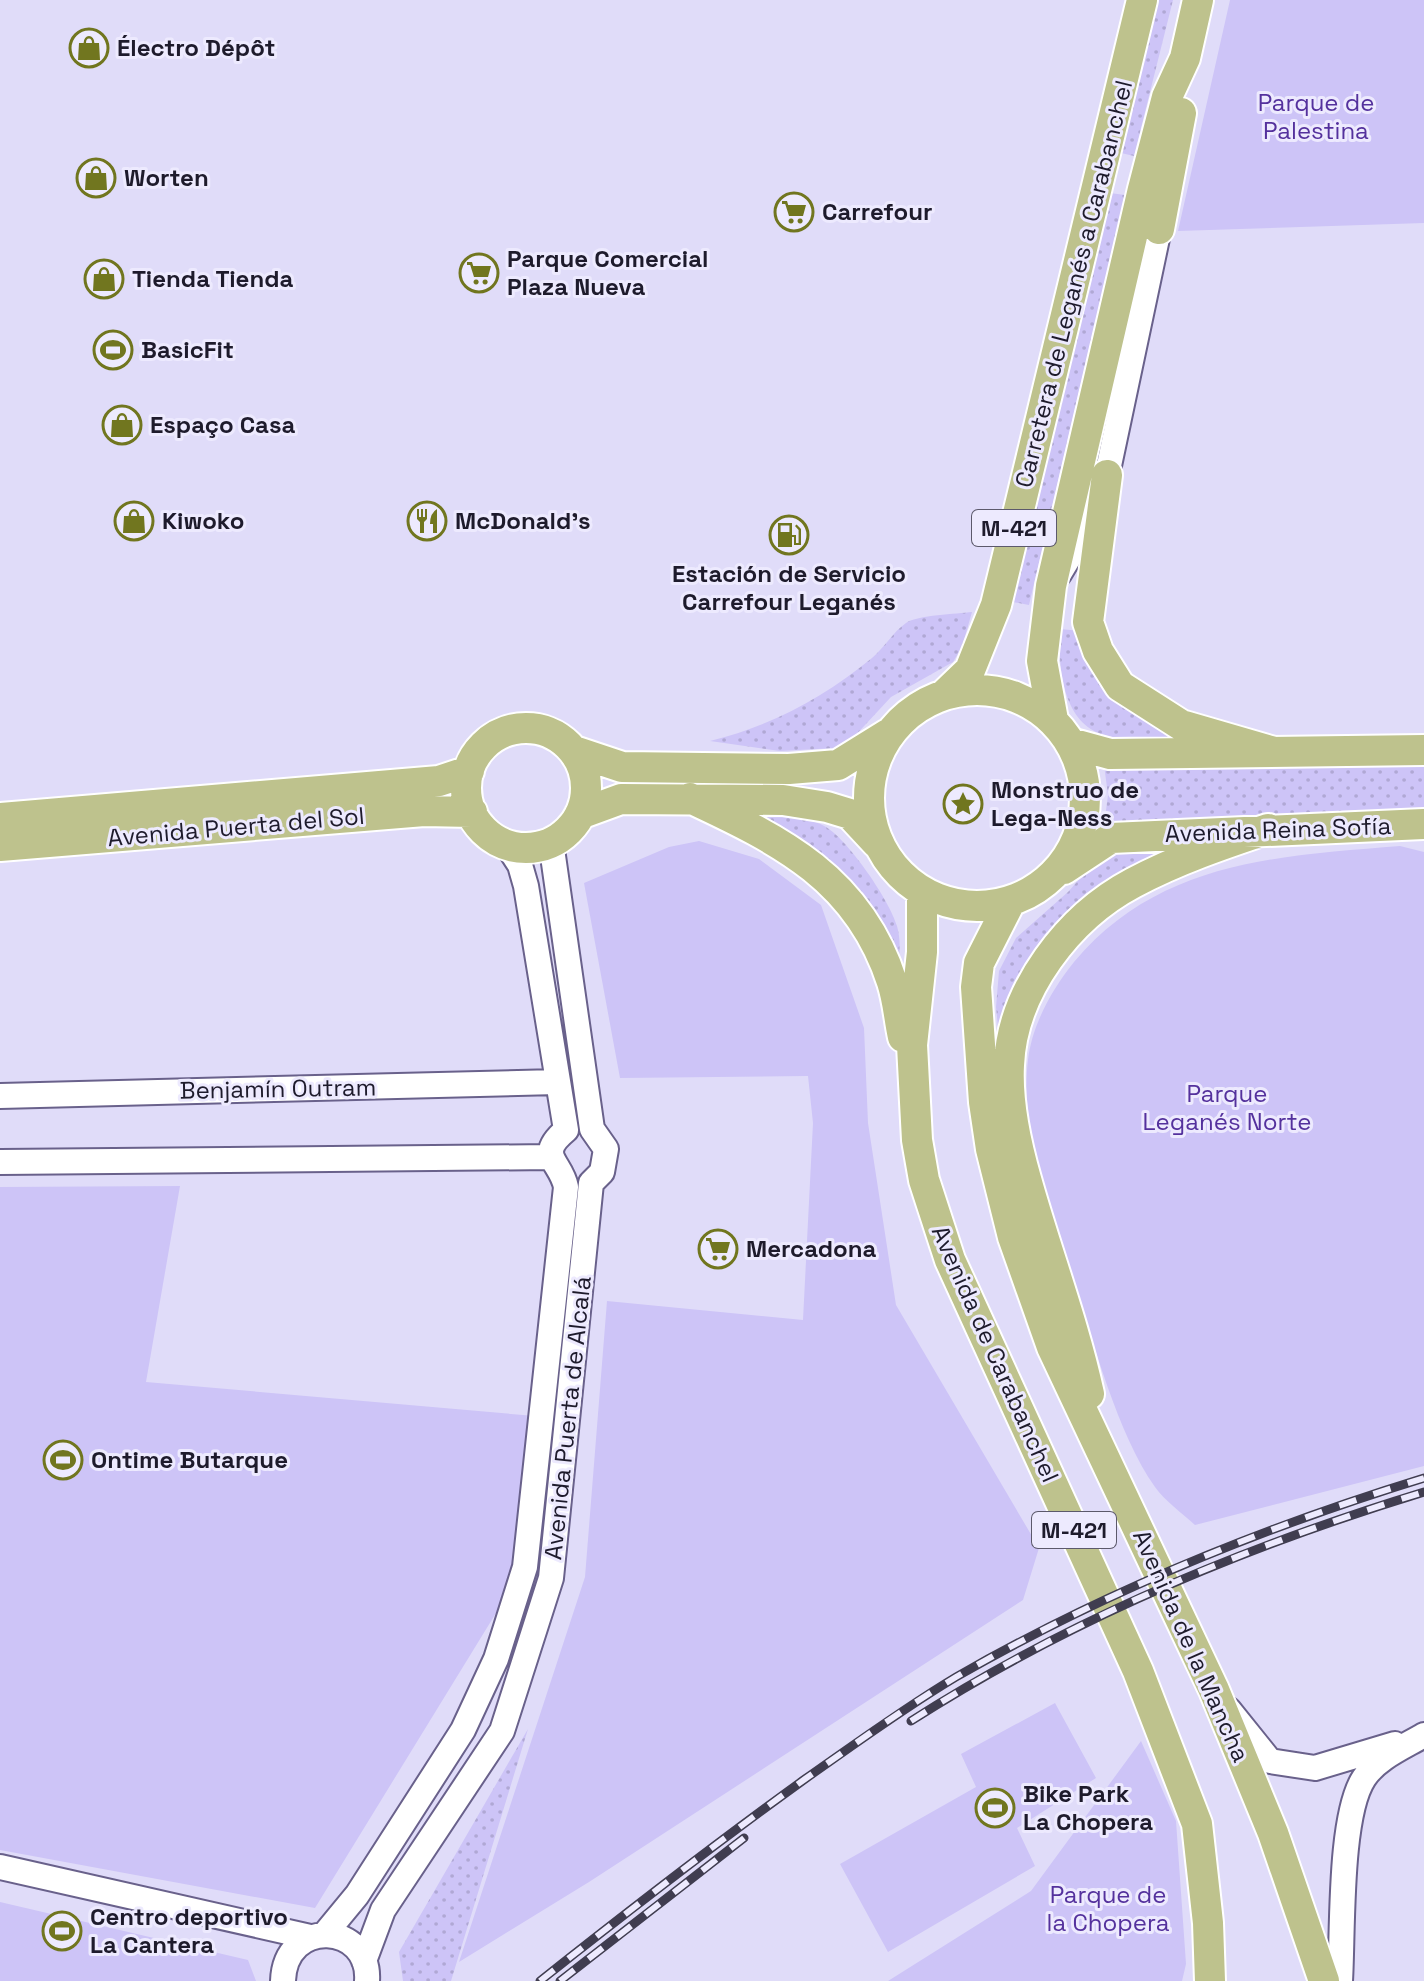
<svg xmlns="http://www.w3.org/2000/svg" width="1424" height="1981" viewBox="0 0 1424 1981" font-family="'Space Grotesk',sans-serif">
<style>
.grass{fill:url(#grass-dots)}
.green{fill:#cdc4f7}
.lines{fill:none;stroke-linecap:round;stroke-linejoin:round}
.minor-casing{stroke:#69618b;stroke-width:28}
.major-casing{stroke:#fff;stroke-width:34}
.minor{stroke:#fff;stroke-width:24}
.major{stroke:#bec28d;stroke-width:30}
.rail-casing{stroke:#403d50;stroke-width:9}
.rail{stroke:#edeafe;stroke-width:6;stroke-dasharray:18;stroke-linecap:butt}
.labels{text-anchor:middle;stroke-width:6;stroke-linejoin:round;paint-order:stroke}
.shield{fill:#edeafe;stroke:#5c596b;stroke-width:2}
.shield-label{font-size:22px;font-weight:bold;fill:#1e1b2c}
.poi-label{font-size:24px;font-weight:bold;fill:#1e1b2c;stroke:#edeafe;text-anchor:start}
.park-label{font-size:24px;fill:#54319d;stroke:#edeafe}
.street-label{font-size:24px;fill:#1e1b2c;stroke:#edeafe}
</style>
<defs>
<pattern id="grass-dots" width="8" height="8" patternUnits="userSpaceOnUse" patternTransform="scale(2)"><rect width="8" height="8" fill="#cdc4f7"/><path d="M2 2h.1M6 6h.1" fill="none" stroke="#b0a8d4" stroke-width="1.8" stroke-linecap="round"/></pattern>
</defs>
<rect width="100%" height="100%" fill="#e0dcf9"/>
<path class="grass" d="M 1156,0 L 1173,0 L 1134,156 L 1121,153 Z
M 1110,193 L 1125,195 L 1029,605 L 1013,602 Z
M 972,612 L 962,647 L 953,662 L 891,697 L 853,738 L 836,748 L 780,751 L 710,741 C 771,726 823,698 872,658 C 884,648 893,632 906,623 C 917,615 957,614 972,612 Z
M 1060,629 L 1081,631 L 1169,731 L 1169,737 C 1151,737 1130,740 1112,737 C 1062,729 1058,668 1060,629 Z
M 1424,758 L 1424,813 L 1127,822 L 1104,826 L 1108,795 L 1104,765 Z
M 754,817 C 778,818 805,814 826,827 C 849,841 890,901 897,926 C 901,940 900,955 897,969 Z
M 1172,847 L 1144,866 L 999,1037 L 996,1007 L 999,971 L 1016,938 L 1068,892 L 1084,874 L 1115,852 Z
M 528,1729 L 451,1981 L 403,1981 L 399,1952 Z"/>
<path class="green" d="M 1230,0 L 1424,0 L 1424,223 L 1178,231 Z
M 699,841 L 759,859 L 821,905 L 864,1028 L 868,1123 L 896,1305 L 1039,1548 L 1023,1600 L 589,1882 L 459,1962 L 585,1577 L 607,1301 L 803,1320 L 813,1123 L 808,1076 L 620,1078 L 584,883 L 669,847 Z
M 1400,846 L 1424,852 L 1424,1466 L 1195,1525 C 1182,1513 1165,1501 1155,1487 C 1118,1435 1093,1341 1073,1279 C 1052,1210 1019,1133 1028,1060 C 1032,1025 1052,989 1074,962 C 1159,861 1277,856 1400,846 Z
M 180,1186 L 146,1382 L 535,1416 L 515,1582 L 315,1908 L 0,1850 L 0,1187 Z
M 1055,1703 L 1096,1778 L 1017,1828 L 1035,1866 L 888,1952 L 840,1864 L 976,1787 L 961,1754 Z
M 1141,1741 L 1176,1821 L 1186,1964 L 1182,1981 L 888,1981 L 1031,1891 Z
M 0,1902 L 248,1960 L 256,1981 L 0,1981 Z"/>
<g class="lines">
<g class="minor-casing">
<path id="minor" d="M 1059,574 L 1095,514 L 1107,475 L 1159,229
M 0,1096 L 557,1082
M 0,1162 L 551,1157
M 1229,1710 L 1270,1761 L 1315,1768 L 1395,1744
M 0,1867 L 310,1937
M 324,1935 L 357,1895 L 463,1730 L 496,1659 L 525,1567 L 566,1187 C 561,1161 535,1156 566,1130 L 526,886 L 520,865 L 507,845
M 364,1961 L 383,1910 L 502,1731 L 551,1578 L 591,1183 L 602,1172 L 606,1149 L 592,1129 L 551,842
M 283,1981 C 285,1917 371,1923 367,1981
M 1340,1981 C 1343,1932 1339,1816 1364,1778 C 1377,1758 1404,1747 1424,1735"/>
</g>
<g class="major-casing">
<path id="major" d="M 1159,229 L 1181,113
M 1107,475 L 1088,622 L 1098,651 L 1120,686 L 1181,725 L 1274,752
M869 798a108 108 0 1 1 216 0a108 108 0 1 1-216 0Z
M 945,694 L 970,670 L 996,605 L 1142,0
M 1053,720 L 1042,661 L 1051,586 L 1143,189 L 1167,97 L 1185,58 L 1198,0
M466 788a60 60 0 1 1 120 0a60 60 0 1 1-120 0Z
M 1070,743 L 1110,754 L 1424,750
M 574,751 L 622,767 L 789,769 L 838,765 L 888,734
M 690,798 C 782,841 859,879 892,982 C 898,1000 899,1019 903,1037
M 580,814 L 621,799 L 783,800 L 827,807 L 850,814 L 877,843
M 0,818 L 439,781 L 469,771
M 0,846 L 424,811 L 472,812
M 1064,869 L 1111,838 L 1424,824
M 922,892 L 922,952 L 912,1045 L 917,1140 L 924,1180 L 950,1260 L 1138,1671 L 1197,1824 L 1208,1923 L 1210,1981
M 1010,902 L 979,963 L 976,987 L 984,1102 L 991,1149 L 1013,1237 L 1052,1347 L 1214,1690 L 1273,1833 L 1324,1981
M 1089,1394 C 1073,1321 1046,1251 1026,1179 C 1016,1144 1007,1102 1009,1065 C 1012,990 1069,917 1133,883 C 1176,860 1223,844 1268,829"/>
</g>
<use href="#minor" class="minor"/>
<use href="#major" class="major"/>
<g class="rail-casing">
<path id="rail" d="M 911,1721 C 1070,1619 1244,1547 1424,1492
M 540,1981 C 627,1912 715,1844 805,1779 C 855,1744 904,1708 956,1677 C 1104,1592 1262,1528 1424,1478
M 560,1981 L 744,1838"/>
</g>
<use href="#rail" class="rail"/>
</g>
<defs>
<g id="shop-ring" transform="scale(2)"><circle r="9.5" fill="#edeafe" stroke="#71761f" stroke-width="1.5"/><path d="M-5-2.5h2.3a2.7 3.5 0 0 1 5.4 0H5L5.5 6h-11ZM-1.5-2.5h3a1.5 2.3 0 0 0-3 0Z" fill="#71761f"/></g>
<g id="supermarket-ring" transform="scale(2)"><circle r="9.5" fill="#edeafe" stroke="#71761f" stroke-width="1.5"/><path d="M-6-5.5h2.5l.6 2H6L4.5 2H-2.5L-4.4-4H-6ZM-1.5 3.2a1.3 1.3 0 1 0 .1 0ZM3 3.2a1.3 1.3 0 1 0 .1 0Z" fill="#71761f"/></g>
<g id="stadium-ring" transform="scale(2)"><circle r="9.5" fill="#edeafe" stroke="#71761f" stroke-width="1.5"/><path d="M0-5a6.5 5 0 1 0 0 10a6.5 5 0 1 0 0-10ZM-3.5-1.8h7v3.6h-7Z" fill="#71761f"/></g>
<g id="restaurant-ring" transform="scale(2)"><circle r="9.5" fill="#edeafe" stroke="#71761f" stroke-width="1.5"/><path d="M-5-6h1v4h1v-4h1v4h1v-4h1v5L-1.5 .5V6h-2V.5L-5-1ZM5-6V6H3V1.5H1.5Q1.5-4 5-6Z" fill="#71761f"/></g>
<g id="fuel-ring" transform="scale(2)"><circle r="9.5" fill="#edeafe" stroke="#71761f" stroke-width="1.5"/><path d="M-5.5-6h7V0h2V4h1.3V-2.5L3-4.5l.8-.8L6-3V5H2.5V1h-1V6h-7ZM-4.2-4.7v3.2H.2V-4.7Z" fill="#71761f"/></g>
<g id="sight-ring" transform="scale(2)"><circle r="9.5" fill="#edeafe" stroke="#71761f" stroke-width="1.5"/><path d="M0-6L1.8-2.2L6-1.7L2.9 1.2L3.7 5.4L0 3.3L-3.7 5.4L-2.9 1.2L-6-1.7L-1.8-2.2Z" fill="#71761f"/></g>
</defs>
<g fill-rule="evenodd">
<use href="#shop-ring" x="89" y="48"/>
<use href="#shop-ring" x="96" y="178"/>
<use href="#supermarket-ring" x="794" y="212"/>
<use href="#supermarket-ring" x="479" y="273"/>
<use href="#shop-ring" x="104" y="279"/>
<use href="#stadium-ring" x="113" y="350"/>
<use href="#shop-ring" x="122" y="425"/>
<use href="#shop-ring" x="134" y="521"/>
<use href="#restaurant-ring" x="427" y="521"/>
<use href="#fuel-ring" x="789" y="535"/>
<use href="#sight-ring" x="963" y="804"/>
<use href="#supermarket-ring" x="718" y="1249"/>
<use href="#stadium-ring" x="63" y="1460"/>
<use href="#stadium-ring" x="995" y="1808"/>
<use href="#stadium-ring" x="62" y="1931"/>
</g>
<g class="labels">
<g class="shield">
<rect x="972" y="510" width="84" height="36" rx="6"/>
<rect x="1032" y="1512" width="84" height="36" rx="6"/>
</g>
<g class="shield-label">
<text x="1014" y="536">M-421</text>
<text x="1074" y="1538">M-421</text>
</g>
<g class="poi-label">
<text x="117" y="56">Électro Dépôt</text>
<text x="124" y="186">Worten</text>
<text x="822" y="220">Carrefour</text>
<text x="507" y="267">Parque Comercial<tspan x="507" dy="28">Plaza Nueva</tspan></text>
<text x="132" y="287">Tienda Tienda</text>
<text x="141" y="358">BasicFit</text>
<text x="150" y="433">Espaço Casa</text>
<text x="162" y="529">Kiwoko</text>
<text x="455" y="529">McDonald's</text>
<text x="789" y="582" text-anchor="middle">Estación de Servicio<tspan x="789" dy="28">Carrefour Leganés</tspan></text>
<text x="991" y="798">Monstruo de<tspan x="991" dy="28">Lega-Ness</tspan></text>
<text x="746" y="1257">Mercadona</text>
<text x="91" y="1468">Ontime Butarque</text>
<text x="1023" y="1802">Bike Park<tspan x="1023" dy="28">La Chopera</tspan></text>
<text x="90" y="1925">Centro deportivo<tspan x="90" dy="28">La Cantera</tspan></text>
</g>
<g class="park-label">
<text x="1316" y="111">Parque de<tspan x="1316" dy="28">Palestina</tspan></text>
<text x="1227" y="1102">Parque<tspan x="1227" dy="28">Leganés Norte</tspan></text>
<text x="1108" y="1903">Parque de<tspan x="1108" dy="28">la Chopera</tspan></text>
</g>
<g class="street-label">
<text transform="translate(1074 284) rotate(-76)" y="8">Carretera de Leganés a Carabanchel</text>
<text transform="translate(236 827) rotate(-5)" y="8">Avenida Puerta del Sol</text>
<text transform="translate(1278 830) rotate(-2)" y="8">Avenida Reina Sofía</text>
<text transform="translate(278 1089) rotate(-1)" y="8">Benjamín Outram</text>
<text transform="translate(995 1354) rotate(66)" y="8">Avenida de Carabanchel</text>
<text transform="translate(568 1418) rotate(-84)" y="8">Avenida Puerta de Alcalá</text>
<text transform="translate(1191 1646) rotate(66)" y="8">Avenida de la Mancha</text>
</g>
</g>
</svg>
